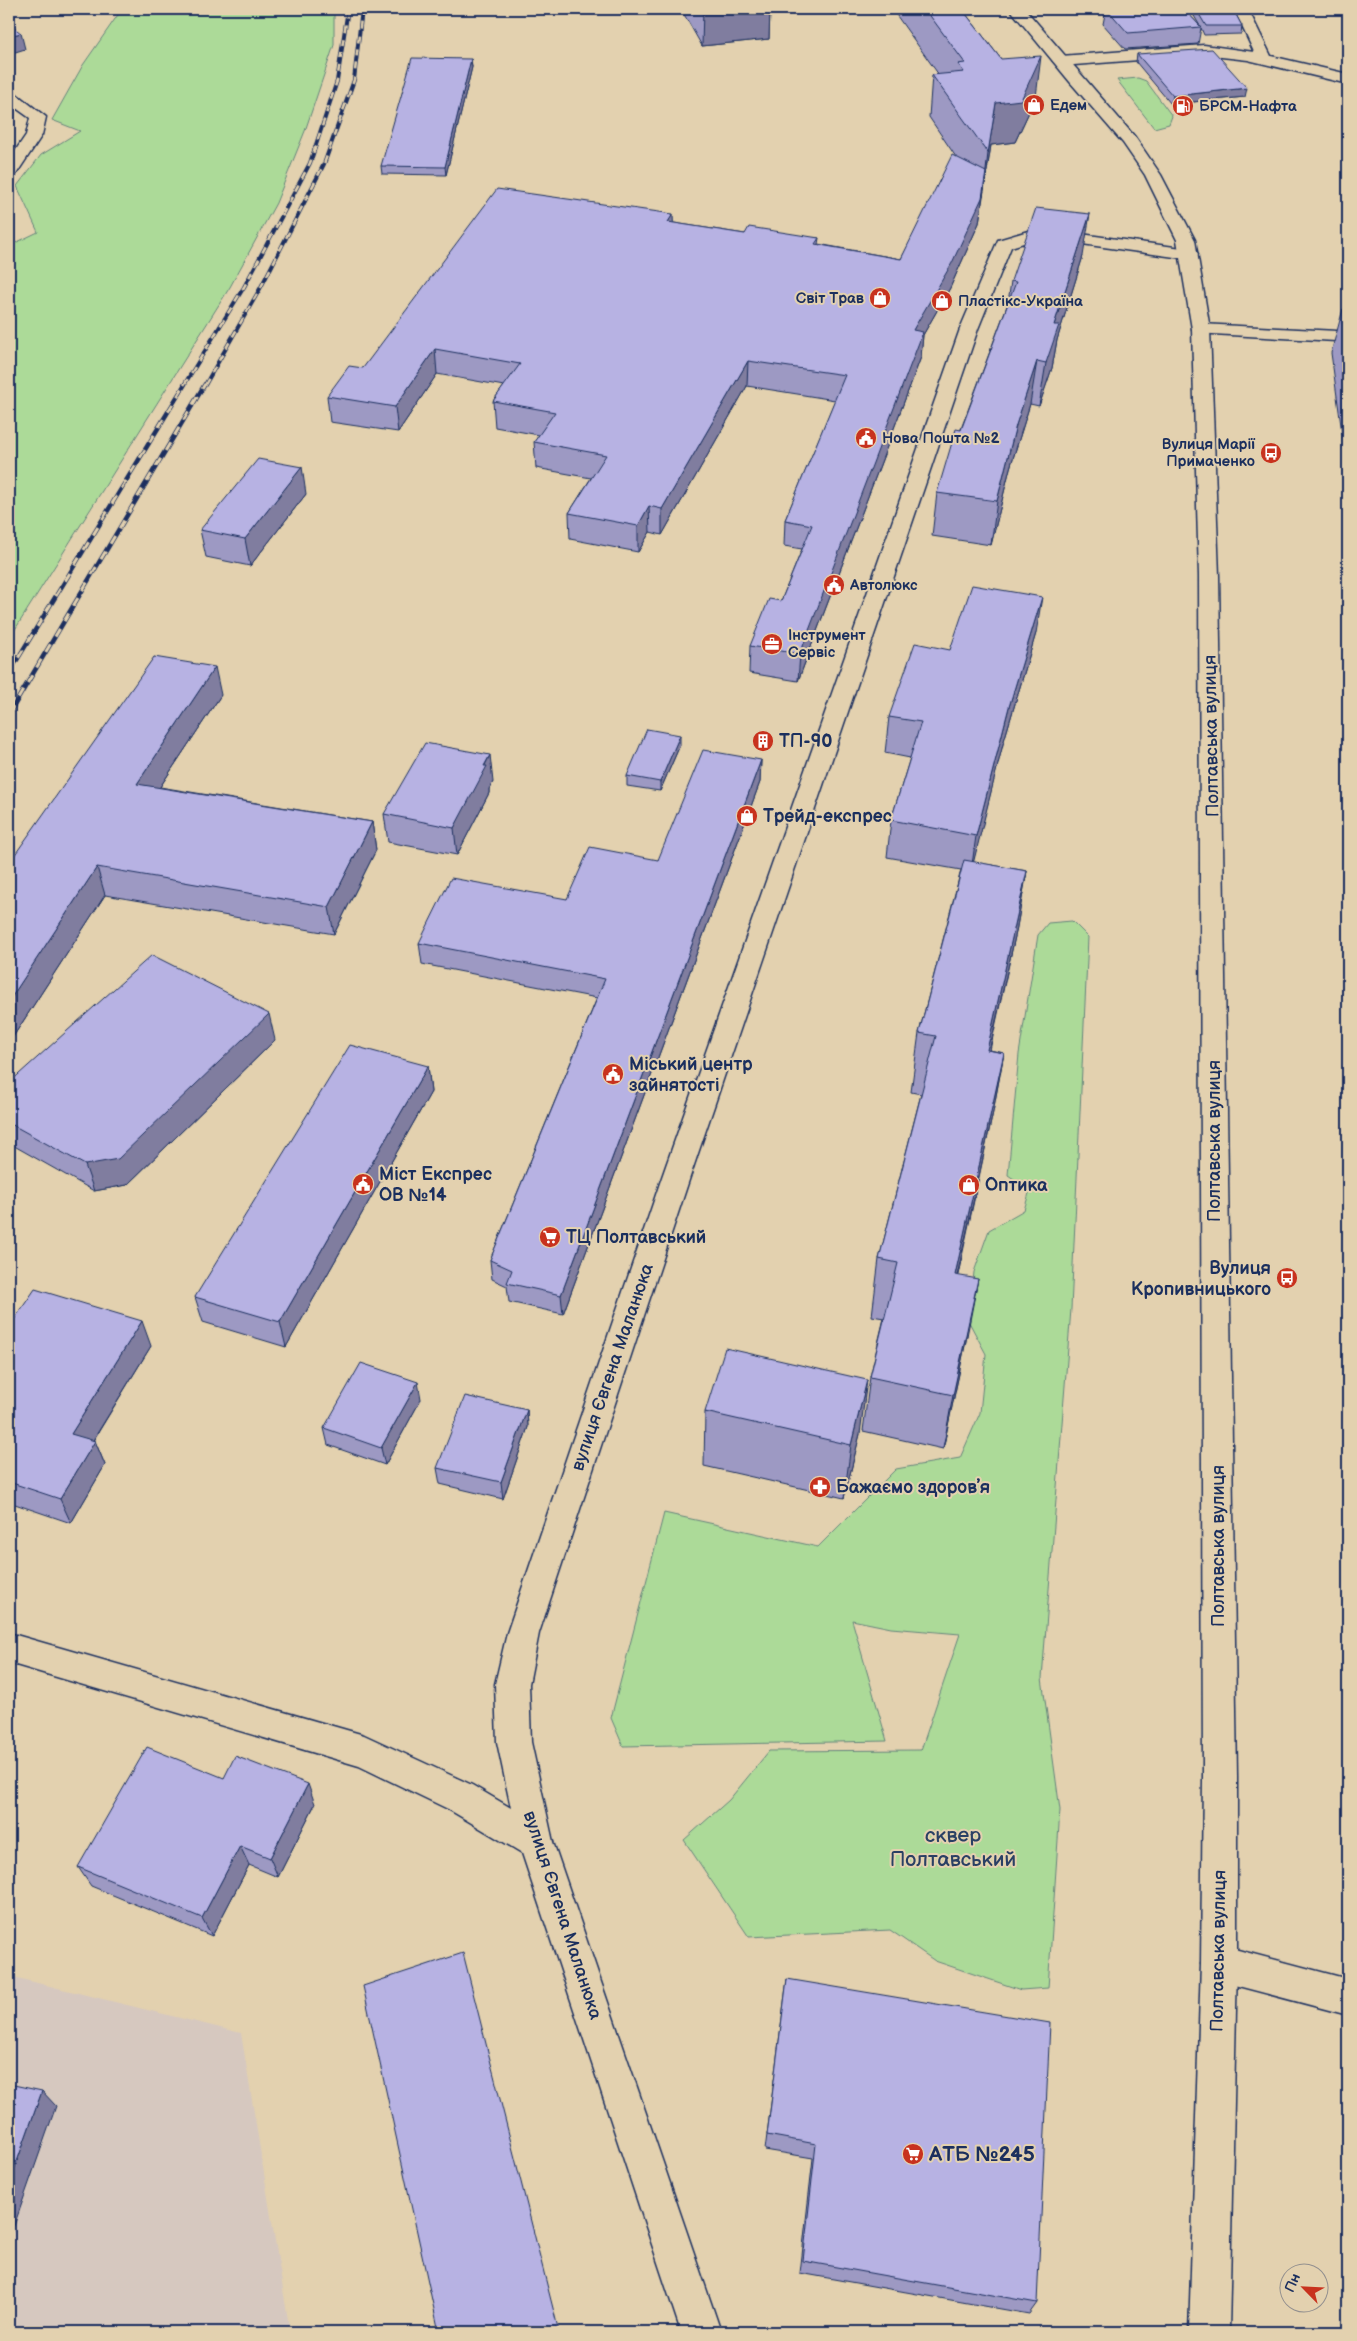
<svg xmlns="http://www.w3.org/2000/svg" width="1357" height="2341" viewBox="0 0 1357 2341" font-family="'Balsamiq Sans',sans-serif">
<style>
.built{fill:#d6c8bf}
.green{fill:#acda98;stroke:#64847b}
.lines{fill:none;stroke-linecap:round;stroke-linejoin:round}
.street-casing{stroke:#1b2f5e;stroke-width:3}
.secondary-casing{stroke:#1b2f5e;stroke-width:3}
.primary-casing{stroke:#1b2f5e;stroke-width:3}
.street{fill:#e3d1af;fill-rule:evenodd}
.secondary{fill:#e3d1af;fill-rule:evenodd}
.primary{fill:#e3d1af;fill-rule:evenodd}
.rail-far1-casing{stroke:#1b2f5e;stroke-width:4}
.rail-casing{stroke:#1b2f5e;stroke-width:4.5}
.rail-far1{stroke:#e3d1af;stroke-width:2.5;stroke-dasharray:7;stroke-linecap:butt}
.rail{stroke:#e3d1af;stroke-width:3;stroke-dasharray:9;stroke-linecap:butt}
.wall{fill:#9d99c3;stroke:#1b2f5e}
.shaded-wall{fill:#807d9f;stroke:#1b2f5e}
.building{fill:#b7b2e3;stroke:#1b2f5e}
.labels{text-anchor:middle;stroke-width:4;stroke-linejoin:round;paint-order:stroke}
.far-poi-label{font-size:15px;font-weight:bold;fill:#1b2f5e;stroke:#e3d1af;text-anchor:start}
.street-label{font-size:18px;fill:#1b2f5e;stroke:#e3d1af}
.poi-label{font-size:18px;font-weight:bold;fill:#1b2f5e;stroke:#e3d1af;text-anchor:start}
.near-park-label{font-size:21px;fill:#2a4064;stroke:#e3d1af}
.near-poi-label{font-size:21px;font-weight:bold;fill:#1b2f5e;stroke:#e3d1af;text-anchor:start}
</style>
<rect width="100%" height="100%" fill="#e3d1af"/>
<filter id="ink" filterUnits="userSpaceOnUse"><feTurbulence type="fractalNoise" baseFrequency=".02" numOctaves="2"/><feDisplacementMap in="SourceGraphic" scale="10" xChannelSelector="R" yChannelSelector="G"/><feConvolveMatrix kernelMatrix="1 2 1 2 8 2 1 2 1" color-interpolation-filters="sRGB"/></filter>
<g filter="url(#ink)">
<path class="built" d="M 9,1976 L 241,2033 L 290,2332 L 9,2332 Z"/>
<path class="green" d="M 122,9 L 334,9 L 334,45 L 305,131 L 276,203 L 230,287 L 9,639 L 9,246 L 38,232 L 17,186 L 41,155 L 80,131 L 52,120 L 83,65 Z
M 1138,78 L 1146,81 L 1172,116 L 1169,124 L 1154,128 L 1117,80 Z
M 1072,921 L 1088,937 L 1071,1309 L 1042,1678 L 1060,1810 L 1048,1988 L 1021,1990 L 935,1961 L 890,1930 L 749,1937 L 684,1840 L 729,1800 L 769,1751 L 921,1750 L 960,1634 L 891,1628 L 852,1620 L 887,1741 L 623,1746 L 611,1718 L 664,1513 L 818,1547 L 896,1469 L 960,1458 L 980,1413 L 986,1354 L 969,1322 L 974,1272 L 989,1230 L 1024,1210 L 1030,1190 L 1008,1175 L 1019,1054 L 1038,935 L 1048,923 Z"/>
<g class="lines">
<g class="street-casing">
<path id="street" d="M 1234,9 L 1248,9 L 1271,56 L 1348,74 L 1348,84 L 1248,60 L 1204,55 L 1061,66 L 1053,61 L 1061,56 L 1204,45 L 1254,52 Z
M 9,91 L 15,93 L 46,117 L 42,135 L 15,176 L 9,177 L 9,160 L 26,135 L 30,118 L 9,103 Z
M 1038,228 L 1189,249 L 1195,250 L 1198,254 L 1195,258 L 1189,259 L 1039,238 L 1011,247 L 978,329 L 690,1177 L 539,1633 L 529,1684 L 531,1742 L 553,1842 L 721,2332 L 681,2332 L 522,1853 L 448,1809 L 359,1766 L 9,1663 L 9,1633 L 364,1735 L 472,1785 L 511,1808 L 497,1742 L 495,1684 L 507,1633 L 662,1177 L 960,329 L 998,240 Z
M 1201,324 L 1337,331 L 1348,333 L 1348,344 L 1336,341 L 1195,333 L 1192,329 L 1195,325 Z"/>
</g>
<g class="secondary-casing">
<path id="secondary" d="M 1219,1945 L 1348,1979 L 1348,2015 L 1219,1981 L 1206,1976 L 1201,1963 L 1206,1950 Z"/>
</g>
<g class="primary-casing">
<path id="primary" d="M 1010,9 L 1025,9 L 1135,137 L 1161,175 L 1195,240 L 1210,329 L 1219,576 L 1237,1776 L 1237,1963 L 1229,2332 L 1189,2332 L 1201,1963 L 1203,1776 L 1199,576 L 1192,329 L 1177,240 L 1145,175 L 1123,143 L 1070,82 Z"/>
</g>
<use href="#street" class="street"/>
<use href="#secondary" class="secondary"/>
<use href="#primary" class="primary"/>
<g class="rail-far1-casing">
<path id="rail-far1" d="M 184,385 L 244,287 L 310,163 L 337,81 L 348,9
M 205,385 L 261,287 L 324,164 L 354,80 L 362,9"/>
</g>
<g class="rail-casing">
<path id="rail" d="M 9,673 L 185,384
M 9,714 L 205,384"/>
</g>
<use href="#rail-far1" class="rail-far1"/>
<use href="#rail" class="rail"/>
</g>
<path class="wall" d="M 681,9 L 770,9 L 769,39 L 702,46 Z
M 892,9 L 962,9 L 1001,59 L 1036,97 L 1015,142 L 991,145 L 979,223 L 950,288 L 923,335 L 921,357 L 798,681 L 749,673 L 750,646 L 781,601 L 802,549 L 784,546 L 785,520 L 835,400 L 747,386 L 662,535 L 650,532 L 638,552 L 570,539 L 569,513 L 591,478 L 536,468 L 534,442 L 539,435 L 495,427 L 493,401 L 504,386 L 437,374 L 398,432 L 330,422 L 327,396 L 363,368 L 674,223 L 745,234 L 819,238 L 818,244 L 901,259 L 956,157 L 929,117 L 932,75 L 939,75 Z
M 1106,9 L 1184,9 L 1200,26 L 1190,9 L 1233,9 L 1242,26 L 1241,34 L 1204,35 L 1201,28 L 1198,44 L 1125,49 L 1103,24 Z
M 1137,54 L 1245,97 L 1171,104 L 1136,62 Z
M 471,59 L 472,67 L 446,175 L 382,174 L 381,166 Z
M 1348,177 L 1348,203 L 1347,203 Z
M 1083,256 L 1057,340 L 1052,368 L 1039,406 L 1030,404 L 1010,468 L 991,545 L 932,536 L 937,493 L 1008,303 L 1011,281 Z
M 1343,309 L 1348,344 L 1348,476 L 1331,353 Z
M 306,494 L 250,566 L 206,557 L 200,530 Z
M 1036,633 L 1003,744 L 973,862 L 1027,871 L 1016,932 L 990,1050 L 1004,1053 L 993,1112 L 958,1275 L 967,1336 L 943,1449 L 863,1431 L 870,1377 L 884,1318 L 872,1316 L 879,1259 L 921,1094 L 911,1092 L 919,1033 L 961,870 L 887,857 L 891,820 L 910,758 L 885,753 L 889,717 L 950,650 Z
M 154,657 L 221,695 L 160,787 L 372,822 L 376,850 L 334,934 L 105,895 L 9,1043 Z
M 680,745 L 660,791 L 627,786 L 627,776 Z
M 761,760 L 760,782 L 563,1314 L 509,1302 L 507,1286 L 492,1279 L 490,1260 L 597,998 L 422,964 L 419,943 L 567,899 L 658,860 Z
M 493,782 L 489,789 L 489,793 L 457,855 L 388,842 L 384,814 Z
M 275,1040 L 127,1185 L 94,1191 L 9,1143 L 9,1083 Z
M 428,1066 L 431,1092 L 286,1347 L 203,1322 L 195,1297 Z
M 9,1327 L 151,1346 L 93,1441 L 95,1441 L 105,1465 L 71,1523 L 9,1502 Z
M 421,1399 L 385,1465 L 328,1445 L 324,1428 Z
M 527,1410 L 528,1427 L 503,1499 L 440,1484 L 437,1468 Z
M 705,1412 L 860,1434 L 844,1498 L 704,1466 Z
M 224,1778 L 315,1804 L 278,1877 L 249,1865 L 212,1936 L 91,1886 L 78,1867 Z
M 787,1979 L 1037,2303 L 1029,2314 L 800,2273 L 813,2158 L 765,2150 Z"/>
<path class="shaded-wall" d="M 9,9 L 24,9 L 9,14 Z
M 703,9 L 770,9 L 769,39 L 702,46 Z
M 21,33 L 25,49 L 9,54 L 9,36 Z
M 1041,56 L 1036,97 L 1015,142 L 991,145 L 983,196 L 988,153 L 996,103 Z
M 471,59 L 472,67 L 446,175 L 445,167 Z
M 1247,88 L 1245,97 L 1171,104 L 1173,96 Z
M 986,172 L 979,223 L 950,288 L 923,335 L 921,357 L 798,681 L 800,654 L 913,330 Z
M 673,214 L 674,239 L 668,222 Z
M 1090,214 L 1083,256 L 1057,340 L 1052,368 L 1039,406 L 1046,363 L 1054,325 Z
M 435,349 L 437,374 L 398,432 L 395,407 Z
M 748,361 L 747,386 L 662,535 L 662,509 Z
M 1037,361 L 1030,404 L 1010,468 L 991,545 L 997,501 L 1016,425 Z
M 302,467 L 306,494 L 250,566 L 245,539 Z
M 649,506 L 650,532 L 638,552 L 638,526 Z
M 1042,597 L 1036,633 L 1003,744 L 971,872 L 976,836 L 1009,707 Z
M 215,667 L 221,695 L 144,811 L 137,784 Z
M 680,735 L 680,745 L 660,791 L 660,782 Z
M 490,755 L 493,782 L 489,789 L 489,793 L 457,855 L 454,828 Z
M 761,760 L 760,782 L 563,1314 L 561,1295 Z
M 372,822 L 376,850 L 334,934 L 329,907 Z
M 97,867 L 105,895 L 9,1043 L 9,1001 Z
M 1027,871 L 1016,932 L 976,1109 L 987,1050 Z
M 269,1014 L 275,1040 L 127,1185 L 94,1191 L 85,1165 Z
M 1004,1053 L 993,1112 L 945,1331 L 955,1275 Z
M 428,1066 L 431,1092 L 286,1347 L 280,1322 Z
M 978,1279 L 967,1336 L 943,1449 L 953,1395 Z
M 142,1321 L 151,1346 L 82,1458 L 71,1434 Z
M 867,1380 L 860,1434 L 844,1498 L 851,1445 Z
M 418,1382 L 421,1399 L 385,1465 L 381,1448 Z
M 527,1410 L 528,1427 L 503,1499 L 501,1482 Z
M 95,1441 L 105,1465 L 71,1523 L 60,1499 Z
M 308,1784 L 315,1804 L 278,1877 L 270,1858 Z
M 240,1846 L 249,1865 L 212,1936 L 202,1918 Z
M 42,2091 L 56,2106 L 9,2240 L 9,2184 Z"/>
<path class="building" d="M 925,9 L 962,9 L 1001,59 L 1041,56 L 1021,100 L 996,103 L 988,153 L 932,75 L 964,72 L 958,64 L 965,63 Z
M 1107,9 L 1184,9 L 1201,27 L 1128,33 Z
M 1196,9 L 1233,9 L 1242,26 L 1206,26 Z
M 9,24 L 21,33 L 9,36 Z
M 1212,49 L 1247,88 L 1173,96 L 1137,54 Z
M 412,58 L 471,59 L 445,167 L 381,166 Z
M 952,155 L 986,172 L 982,198 L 952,263 L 913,330 L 923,332 L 800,654 L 750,646 L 769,599 L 781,601 L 812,525 L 785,520 L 845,375 L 748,361 L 662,509 L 649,506 L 638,526 L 569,513 L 606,455 L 534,442 L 555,412 L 493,401 L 520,364 L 435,349 L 395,407 L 327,396 L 349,366 L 363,368 L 497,189 L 673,214 L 668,222 L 745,234 L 749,227 L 819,238 L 815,244 L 901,259 Z
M 1036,208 L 1090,214 L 1054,325 L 1059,325 L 1046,363 L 1037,361 L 1016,425 L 997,501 L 937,493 L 956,429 L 961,430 L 1016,282 L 1011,281 Z
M 1343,309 L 1348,309 L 1348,344 Z
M 258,459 L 302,467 L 245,539 L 200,530 Z
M 972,585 L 1042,597 L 1009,707 L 976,836 L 891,820 L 921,722 L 889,717 L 915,643 L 950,650 Z
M 154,657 L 215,667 L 137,784 L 372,822 L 329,907 L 97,867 L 9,1001 L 9,863 Z
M 647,729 L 680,735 L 660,782 L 627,776 Z
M 425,743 L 490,755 L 484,766 L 487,766 L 454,828 L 384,814 Z
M 703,750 L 761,760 L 561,1295 L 507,1283 L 512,1270 L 490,1260 L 605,979 L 419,943 L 451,878 L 567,899 L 590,847 L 658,860 Z
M 964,860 L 1027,871 L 987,1050 L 1004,1053 L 955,1275 L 978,1279 L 953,1395 L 870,1377 L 898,1263 L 879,1259 L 936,1036 L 919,1033 Z
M 152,955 L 269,1014 L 118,1159 L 85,1165 L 9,1123 L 9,1083 Z
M 350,1045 L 428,1066 L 280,1322 L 195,1297 Z
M 35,1289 L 142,1321 L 71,1434 L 95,1441 L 60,1499 L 9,1482 L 9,1327 Z
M 725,1348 L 867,1380 L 851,1445 L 705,1412 Z
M 361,1363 L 418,1382 L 381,1448 L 324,1428 Z
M 465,1396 L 527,1410 L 501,1482 L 437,1468 Z
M 147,1747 L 224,1778 L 235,1756 L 308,1784 L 270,1858 L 240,1846 L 202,1918 L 78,1867 Z
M 463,1953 L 559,2332 L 439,2332 L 363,1986 Z
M 787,1979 L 1050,2023 L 1037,2303 L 803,2261 L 816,2144 L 767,2135 Z
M 9,2084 L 42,2091 L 9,2184 Z"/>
</g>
<defs>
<g id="shop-disc" transform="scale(1.125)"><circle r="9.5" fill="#c8321e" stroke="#e3d1af"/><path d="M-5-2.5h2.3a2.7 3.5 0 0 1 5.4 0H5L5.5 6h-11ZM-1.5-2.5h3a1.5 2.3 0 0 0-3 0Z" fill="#fff"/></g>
<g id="fuel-disc" transform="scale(1.125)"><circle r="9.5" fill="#c8321e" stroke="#e3d1af"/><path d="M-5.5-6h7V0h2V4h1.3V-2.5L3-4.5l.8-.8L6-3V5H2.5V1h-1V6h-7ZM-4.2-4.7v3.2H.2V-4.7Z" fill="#fff"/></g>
<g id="civic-disc" transform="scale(1.125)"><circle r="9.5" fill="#c8321e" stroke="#e3d1af"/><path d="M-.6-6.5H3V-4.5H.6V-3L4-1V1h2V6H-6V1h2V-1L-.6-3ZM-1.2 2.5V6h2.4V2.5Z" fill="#fff"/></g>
<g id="bus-disc" transform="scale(1.125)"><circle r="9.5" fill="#c8321e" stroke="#e3d1af"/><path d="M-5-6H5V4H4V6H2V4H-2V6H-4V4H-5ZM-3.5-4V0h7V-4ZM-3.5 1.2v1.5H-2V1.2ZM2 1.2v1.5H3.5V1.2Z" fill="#fff"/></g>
<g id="office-disc" transform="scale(1.125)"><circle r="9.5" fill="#c8321e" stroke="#e3d1af"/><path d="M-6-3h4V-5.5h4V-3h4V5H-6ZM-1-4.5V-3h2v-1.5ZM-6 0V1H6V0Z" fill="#fff"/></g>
<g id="building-disc" transform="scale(1.125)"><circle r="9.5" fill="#c8321e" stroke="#e3d1af"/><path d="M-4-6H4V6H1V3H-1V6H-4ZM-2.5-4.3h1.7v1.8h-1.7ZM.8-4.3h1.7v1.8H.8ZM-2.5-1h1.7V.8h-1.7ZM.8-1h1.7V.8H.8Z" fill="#fff"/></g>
<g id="supermarket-disc" transform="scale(1.125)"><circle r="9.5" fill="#c8321e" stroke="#e3d1af"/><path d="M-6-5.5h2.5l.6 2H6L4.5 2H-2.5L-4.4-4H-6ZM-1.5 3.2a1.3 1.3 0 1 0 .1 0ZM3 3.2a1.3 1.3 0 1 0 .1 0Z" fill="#fff"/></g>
<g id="pharmacy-disc" transform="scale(1.125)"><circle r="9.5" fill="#c8321e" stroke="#e3d1af"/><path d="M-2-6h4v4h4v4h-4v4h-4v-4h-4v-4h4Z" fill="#fff"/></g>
</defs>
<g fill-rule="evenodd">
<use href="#shop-disc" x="1034" y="105"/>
<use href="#fuel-disc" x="1183" y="106"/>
<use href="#shop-disc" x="880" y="298"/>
<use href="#shop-disc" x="942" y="301"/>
<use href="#civic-disc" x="866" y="438"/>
<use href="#bus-disc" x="1271" y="453"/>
<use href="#civic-disc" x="834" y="585"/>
<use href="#office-disc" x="772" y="644"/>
<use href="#building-disc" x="763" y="741"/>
<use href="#shop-disc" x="747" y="816"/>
<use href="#civic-disc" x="613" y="1074"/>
<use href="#civic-disc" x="363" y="1184"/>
<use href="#shop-disc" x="969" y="1185"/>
<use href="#supermarket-disc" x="550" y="1237"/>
<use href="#bus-disc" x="1287" y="1278"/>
<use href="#pharmacy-disc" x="820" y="1487"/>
<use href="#supermarket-disc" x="913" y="2154"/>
</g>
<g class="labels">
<g class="far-poi-label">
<text x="1050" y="110">Едем</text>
<text x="1199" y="111">БРСМ-Нафта</text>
<text x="864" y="303" text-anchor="end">Світ Трав</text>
<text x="958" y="306">Пластікс-Україна</text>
<text x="882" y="443">Нова Пошта №2</text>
<text x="1255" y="449" text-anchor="end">Вулиця Марії<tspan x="1255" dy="17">Примаченко</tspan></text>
<text x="850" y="590">Автолюкс</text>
<text x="788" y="640">Інструмент<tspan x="788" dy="17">Сервіс</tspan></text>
</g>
<g class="street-label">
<text transform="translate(1211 736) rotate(-91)" y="6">Полтавська вулиця</text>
<text transform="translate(1214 1141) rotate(-90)" y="6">Полтавська вулиця</text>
<text transform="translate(612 1367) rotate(-71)" y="6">вулиця Євгена Маланюка</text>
<text transform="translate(1218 1546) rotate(-90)" y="6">Полтавська вулиця</text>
<text transform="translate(563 1915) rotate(72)" y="6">вулиця Євгена Маланюка</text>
<text transform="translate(1218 1951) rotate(-89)" y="6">Полтавська вулиця</text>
</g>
<g class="poi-label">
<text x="779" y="747">ТП-90</text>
<text x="763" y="822">Трейд-експрес</text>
<text x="629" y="1070">Міський центр<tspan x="629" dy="21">зайнятості</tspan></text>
<text x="379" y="1180">Міст Експрес<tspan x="379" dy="21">ОВ №14</tspan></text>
<text x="985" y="1191">Оптика</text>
<text x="566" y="1243">ТЦ Полтавський</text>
<text x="1271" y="1274" text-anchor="end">Вулиця<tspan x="1271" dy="21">Кропивницького</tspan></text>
<text x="836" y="1493">Бажаємо здоровʼя</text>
</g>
<g class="near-park-label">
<text x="953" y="1842">сквер<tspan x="953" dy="24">Полтавський</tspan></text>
</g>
<g class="near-poi-label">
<text x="929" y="2161">АТБ №245</text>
</g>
</g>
<rect width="1357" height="2341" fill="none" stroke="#e3d1af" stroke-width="30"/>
<rect x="15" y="15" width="1327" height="2311" fill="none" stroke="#1b2f5e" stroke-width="2" filter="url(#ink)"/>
<g transform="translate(1304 2288) rotate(294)"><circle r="24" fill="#e3d1af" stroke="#93908f"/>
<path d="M0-4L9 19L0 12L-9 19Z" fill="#c8321e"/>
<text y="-8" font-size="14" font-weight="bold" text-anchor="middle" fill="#1b2f5e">Пн</text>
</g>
</svg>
